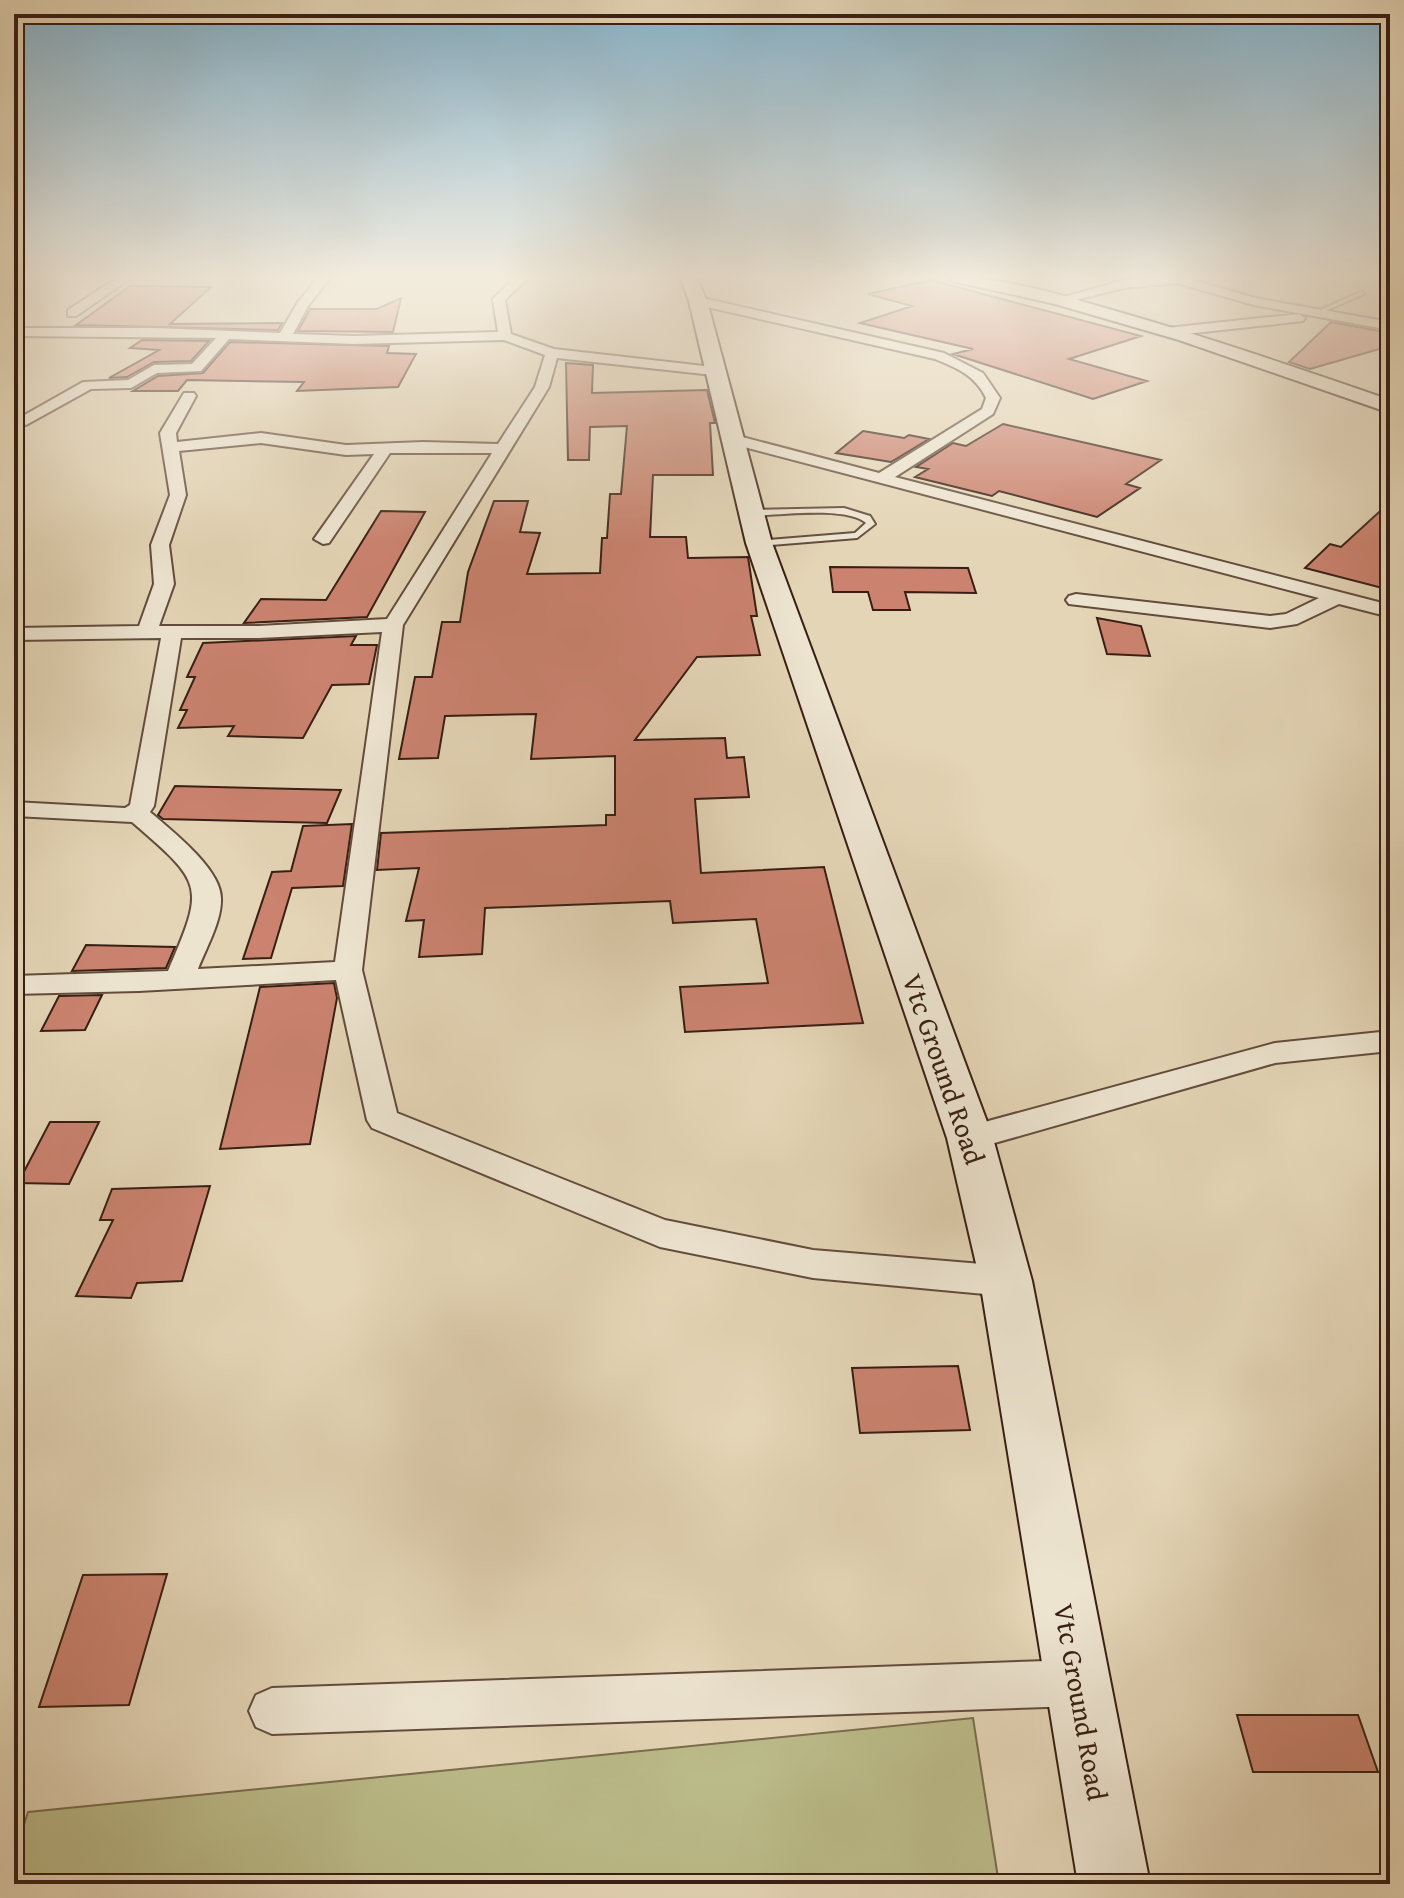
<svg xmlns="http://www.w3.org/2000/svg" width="1404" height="1898" viewBox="0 0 1404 1898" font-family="'Gentium Book Plus',serif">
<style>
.green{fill:#bbbb89;stroke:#7a6d4e;stroke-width:2}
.building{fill:#cb8370;stroke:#381f14;stroke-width:2}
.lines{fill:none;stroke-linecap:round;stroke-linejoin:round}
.lane-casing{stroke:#634c3c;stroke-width:4}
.street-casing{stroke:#634c3c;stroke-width:4}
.secondary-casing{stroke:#381f14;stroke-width:4}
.lane{fill:#ede4d0;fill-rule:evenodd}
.street{fill:#ede4d0;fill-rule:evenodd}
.secondary{fill:#ede4d0;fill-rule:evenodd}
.labels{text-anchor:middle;stroke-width:6;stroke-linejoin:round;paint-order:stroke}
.street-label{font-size:28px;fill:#381f14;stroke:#ede4d0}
</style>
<rect width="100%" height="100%" fill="#e4d5b6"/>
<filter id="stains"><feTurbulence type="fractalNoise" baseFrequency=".0025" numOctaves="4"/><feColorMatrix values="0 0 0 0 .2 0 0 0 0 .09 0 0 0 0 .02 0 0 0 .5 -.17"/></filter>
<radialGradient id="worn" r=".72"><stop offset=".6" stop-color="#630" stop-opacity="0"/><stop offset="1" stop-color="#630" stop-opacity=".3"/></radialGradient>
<path class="green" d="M 973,1718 L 999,1884 L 14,1884 L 14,1856 L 28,1812 Z"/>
<path class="building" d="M 931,280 L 1141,336 L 1069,359 L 1147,381 L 1093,399 L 953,354 L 973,349 L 860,323 L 912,306 L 868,294 Z
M 130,286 L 211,287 L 170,324 L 282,323 L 278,330 L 76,325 Z
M 401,298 L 393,332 L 298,331 L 310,309 L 377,309 Z
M 1331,322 L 1390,333 L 1390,346 L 1310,369 L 1289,362 Z
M 142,340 L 209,341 L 191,361 L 154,362 L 127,377 L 109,378 L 159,350 L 130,348 Z
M 230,342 L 389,346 L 387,353 L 416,354 L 398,387 L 297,391 L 304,382 L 187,380 L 178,391 L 133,391 L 158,376 L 203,373 Z
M 566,363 L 593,365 L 592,393 L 707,390 L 715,423 L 710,423 L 713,475 L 653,475 L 650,537 L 686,537 L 688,558 L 748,557 L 757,616 L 751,616 L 760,655 L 697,657 L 635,740 L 725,738 L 727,758 L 744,757 L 749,797 L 695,799 L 701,873 L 824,867 L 863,1023 L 685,1032 L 680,987 L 768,983 L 756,919 L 673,923 L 670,901 L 485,908 L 482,954 L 419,957 L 424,920 L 406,921 L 419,868 L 377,870 L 381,833 L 606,825 L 606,815 L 615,815 L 615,756 L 531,759 L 536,714 L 445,716 L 438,758 L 399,759 L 415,677 L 432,677 L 442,622 L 460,622 L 468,572 L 494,501 L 528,501 L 520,532 L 540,533 L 527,574 L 600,573 L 602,538 L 607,538 L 610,494 L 621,494 L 627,426 L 590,427 L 589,460 L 568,460 Z
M 1003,424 L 1161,460 L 1126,484 L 1140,488 L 1097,517 L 999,491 L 992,496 L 915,477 L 928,469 L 916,467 L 953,443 L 966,446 Z
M 863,431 L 904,438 L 909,435 L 929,439 L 891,462 L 836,453 Z
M 1390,502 L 1390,590 L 1305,568 L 1330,544 L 1341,547 Z
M 381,511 L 425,512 L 367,617 L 244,623 L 261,599 L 326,600 Z
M 830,567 L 968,568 L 976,593 L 905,592 L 910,610 L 873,610 L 868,592 L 833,592 Z
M 1097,618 L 1141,626 L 1150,656 L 1107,654 Z
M 356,636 L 351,645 L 377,645 L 369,684 L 332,685 L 303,738 L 228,736 L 234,726 L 178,728 L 187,710 L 180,710 L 195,677 L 187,677 L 203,643 Z
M 175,786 L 341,790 L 327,823 L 163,819 L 158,815 Z
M 352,824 L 343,886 L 292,888 L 271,958 L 243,959 L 272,872 L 291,871 L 303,826 Z
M 86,945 L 175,947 L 166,968 L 72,971 Z
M 334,983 L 337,998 L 310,1144 L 220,1149 L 260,987 Z
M 102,995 L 85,1030 L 41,1031 L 59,996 Z
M 50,1122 L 99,1122 L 69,1184 L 18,1183 Z
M 210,1186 L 182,1281 L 137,1283 L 131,1298 L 76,1296 L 113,1220 L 100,1220 L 112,1189 Z
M 958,1366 L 970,1430 L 860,1433 L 852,1368 Z
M 167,1574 L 129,1705 L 39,1707 L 83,1575 Z
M 1237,1715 L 1358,1715 L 1378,1772 L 1253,1772 Z"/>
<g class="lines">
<g class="lane-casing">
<path id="lane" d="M 1362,291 L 1364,294 L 1321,313 L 1316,312 Z
M 844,508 L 870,516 L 875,524 L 857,538 L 759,546 L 756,545 L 756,541 L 855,533 L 866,523 C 847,506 778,515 751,516 L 747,513 L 751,510 Z"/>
</g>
<g class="street-casing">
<path id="street" d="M 118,277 L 132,277 L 76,316 L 68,316 L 68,310 Z
M 319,277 L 331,277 L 308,306 L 293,334 L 354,336 L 498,332 L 493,299 L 516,277 L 529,277 L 505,300 L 511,334 L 554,349 L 713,367 L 720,371 L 713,375 L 557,358 L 549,387 L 403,625 L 362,970 L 397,1113 L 665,1220 L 813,1250 L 1006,1266 L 1019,1271 L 1024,1281 L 1019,1291 L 1006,1296 L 813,1278 L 660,1247 L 372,1128 L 367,1120 L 336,980 L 139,991 L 14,994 L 14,976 L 168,971 C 205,885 204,884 132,822 L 14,816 L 14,802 L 125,808 L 130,805 L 161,638 L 14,640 L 14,628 L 139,626 L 154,584 L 151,545 L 170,495 L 160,433 L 184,393 L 194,393 L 196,396 L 176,433 L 177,442 L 261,433 L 346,445 L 423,442 L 498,444 L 535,387 L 545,355 L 504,340 L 354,344 L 229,339 L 201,371 L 157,373 L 131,388 L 91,389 L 26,425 L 18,420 L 21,417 L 83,382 L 128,380 L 154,365 L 192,364 L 216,338 L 14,336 L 14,328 L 155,328 L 280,333 L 298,302 ZM 261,443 L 346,455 L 374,454 L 314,539 L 323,544 L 329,543 L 390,453 L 492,453 L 387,619 L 259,626 L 159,626 L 174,584 L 169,545 L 186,495 L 179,451 ZM 382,632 L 335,962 L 198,969 C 206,948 222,921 221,898 C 221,869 171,830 150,812 L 154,806 L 181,638 L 259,638 Z
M 1160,277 L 1183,277 L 1255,298 L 1390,322 L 1390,330 L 1254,305 L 1177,283 L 1124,288 L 1059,304 L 1053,300 L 1124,280 Z
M 14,281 L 21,284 L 21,290 L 14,290 Z
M 698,297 L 944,353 L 983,373 L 1000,398 L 993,414 L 895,477 L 1390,605 L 1390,617 L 1339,604 L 1297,624 L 1270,628 L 1069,604 L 1066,600 L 1069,596 L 1076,594 L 1270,616 L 1286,614 L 1319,598 L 725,442 L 725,436 L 731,434 L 879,473 L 982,409 L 986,398 C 975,375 957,368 935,359 L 694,304 L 694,298 Z
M 1299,314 L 1305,318 L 1303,321 L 1167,336 L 1161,332 L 1167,328 Z
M 1390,1031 L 1390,1051 L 1275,1063 L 970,1150 L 958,1146 L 954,1138 L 958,1130 L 970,1126 L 1275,1043 Z
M 1077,1660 L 1093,1667 L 1100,1683 L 1093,1699 L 1077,1706 L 272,1734 L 256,1727 L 249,1711 L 256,1695 L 272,1688 Z"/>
</g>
<g class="secondary-casing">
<path id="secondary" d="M 680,277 L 696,277 L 707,301 L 772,543 L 993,1138 L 1032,1281 L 1150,1884 L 1078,1884 L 980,1281 L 947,1138 L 746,543 L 689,301 Z
M 950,277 C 1002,277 1054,293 1105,308 C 1201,335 1295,367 1390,400 L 1390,413 L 1179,340 L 1055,304 L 952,281 Z"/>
</g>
<use href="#lane" class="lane"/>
<use href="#street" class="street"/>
<use href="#secondary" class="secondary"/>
</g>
<linearGradient id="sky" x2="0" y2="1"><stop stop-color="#87b6d0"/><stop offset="0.51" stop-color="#f3ecde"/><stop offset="1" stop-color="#f3ecde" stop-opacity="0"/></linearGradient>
<rect width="1404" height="543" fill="url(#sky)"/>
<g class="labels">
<g class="street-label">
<text transform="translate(944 1069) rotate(71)" y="10">Vtc Ground Road</text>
<text transform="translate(1081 1702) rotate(80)" y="10">Vtc Ground Road</text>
</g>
</g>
<rect width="1404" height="1898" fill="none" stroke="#e4d5b6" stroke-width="48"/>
<rect x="16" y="16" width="1372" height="1866" fill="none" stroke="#381f14" stroke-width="4"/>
<rect x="24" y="24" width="1356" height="1850" fill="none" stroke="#381f14" stroke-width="2"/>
<rect width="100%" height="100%" filter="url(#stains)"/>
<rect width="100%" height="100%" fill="url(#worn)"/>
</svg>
